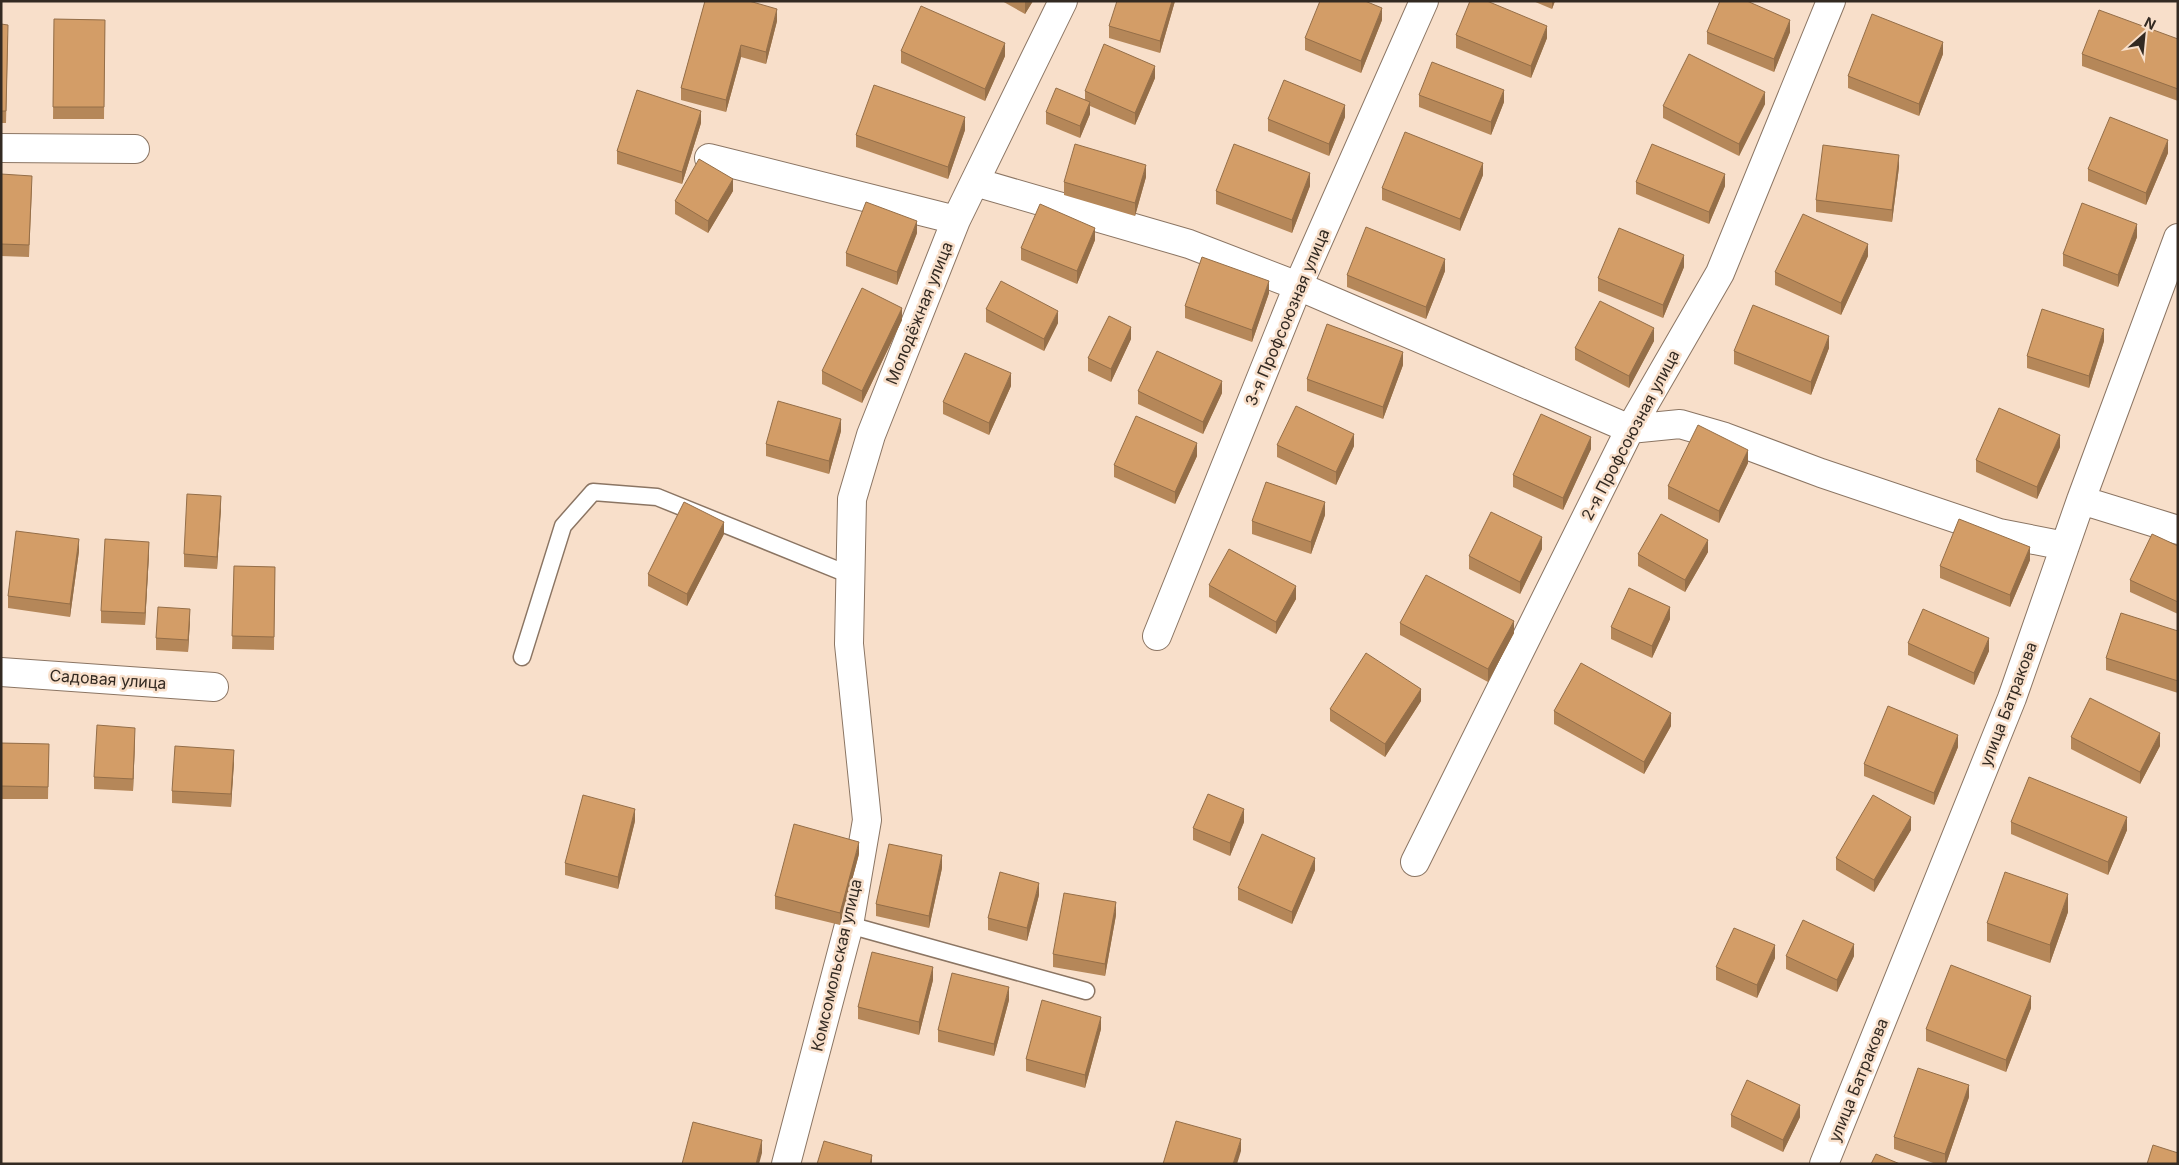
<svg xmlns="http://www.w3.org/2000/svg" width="2179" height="1165" viewBox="0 0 2179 1165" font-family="Inter,sans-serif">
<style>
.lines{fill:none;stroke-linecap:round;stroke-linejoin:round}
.service-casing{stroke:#8b7563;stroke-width:19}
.minor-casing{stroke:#8b7563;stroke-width:30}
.service{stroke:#fff;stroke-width:16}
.minor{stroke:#fff;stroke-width:28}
.wall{fill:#b58759}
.shaded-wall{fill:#946e48}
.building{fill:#d39d67;stroke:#946e48}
.labels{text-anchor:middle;stroke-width:5;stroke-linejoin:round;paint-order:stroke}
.street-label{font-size:16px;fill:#332a22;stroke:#f8dfca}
</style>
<rect width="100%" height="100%" fill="#f8dfca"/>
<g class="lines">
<g class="service-casing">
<path id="service" d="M 522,657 L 563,526 L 593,492 L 657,497 L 850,575
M 849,925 L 1086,991"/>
</g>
<g class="minor-casing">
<path id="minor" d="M 1,148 L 135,149
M 709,158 L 956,220
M 975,182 L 1189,244 L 1298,286 L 1630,429 L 1680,424 L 1725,437 L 1821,473 L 1999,533 L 2065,546
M 2081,500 L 2178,530
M 1157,636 L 1298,286 L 1424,1
M 1,672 L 214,687
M 1415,862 L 1630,429 L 1720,273 L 1831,1
M 786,1164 L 849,925 L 867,820 L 849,644 L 852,499 L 871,435 L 956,220 L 1063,1
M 1824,1164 L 2012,698 L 2081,500 L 2178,238"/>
</g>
<use href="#service" class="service"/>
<use href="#minor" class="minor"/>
</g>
<path class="wall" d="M 705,1 L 777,21 L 766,64 L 741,57 L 726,112 L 681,100 L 681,88 Z
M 1002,1 L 1033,1 L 1025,14 Z
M 1175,1 L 1160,53 L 1109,38 L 1109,26 Z
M 1533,1 L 1555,1 L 1552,9 Z
M 54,19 L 105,20 L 104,119 L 53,119 Z
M 1382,20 L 1361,73 L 1305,50 L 1305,38 Z
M 1,24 L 8,37 L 6,123 L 1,123 Z
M 1707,32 L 1790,32 L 1774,72 L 1707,44 Z
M 1456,35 L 1547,38 L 1531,78 L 1456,48 Z
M 2178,39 L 2178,101 L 2082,66 L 2082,54 Z
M 901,51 L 1005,56 L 985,101 L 901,63 Z
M 1943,54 L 1919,116 L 1848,88 L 1848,76 Z
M 1155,78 L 1135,125 L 1090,106 L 1090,114 L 1080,138 L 1046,124 L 1046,112 L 1085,99 L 1085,91 Z
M 1419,95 L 1504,102 L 1491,135 L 1419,107 Z
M 1765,104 L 1739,156 L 1663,118 L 1663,106 Z
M 1345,117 L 1329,156 L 1268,131 L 1268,119 Z
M 701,123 L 682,184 L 617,164 L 617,151 Z
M 965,130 L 948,179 L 856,147 L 856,135 Z
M 2168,153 L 2146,205 L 2088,181 L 2088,169 Z
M 1899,167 L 1892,222 L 1816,212 L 1816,200 Z
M 1,174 L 32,188 L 29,257 L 1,256 Z
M 1483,175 L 1460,231 L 1382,200 L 1382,188 Z
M 1146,177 L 1135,216 L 1064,195 L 1064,182 Z
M 1636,182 L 1725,186 L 1709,224 L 1636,194 Z
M 1310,186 L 1292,233 L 1216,204 L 1216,191 Z
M 733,191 L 708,233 L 675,214 L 675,201 Z
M 917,233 L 897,285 L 846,266 L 846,253 Z
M 2137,237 L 2118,287 L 2063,266 L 2063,254 Z
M 1095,240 L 1077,284 L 1021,260 L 1021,248 Z
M 1868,256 L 1841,315 L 1775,285 L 1775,272 Z
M 1684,267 L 1663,318 L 1598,291 L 1598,278 Z
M 1445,271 L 1426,319 L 1347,287 L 1347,275 Z
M 1269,293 L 1252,342 L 1185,318 L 1185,306 Z
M 986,309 L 1058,323 L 1044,351 L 986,322 Z
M 902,320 L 862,403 L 822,384 L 822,371 Z
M 1131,339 L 1111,382 L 1088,371 L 1088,358 Z
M 1654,341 L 1629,388 L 1575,360 L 1575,348 Z
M 2104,341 L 2089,388 L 2027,368 L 2027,356 Z
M 1829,348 L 1811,395 L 1734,364 L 1734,351 Z
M 1403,365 L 1383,419 L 1307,391 L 1307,379 Z
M 1011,386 L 989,435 L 943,414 L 943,402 Z
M 1138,391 L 1222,393 L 1203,434 L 1138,404 Z
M 841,431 L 829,474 L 766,456 L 766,444 Z
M 1277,445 L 1354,446 L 1336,485 L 1277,457 Z
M 2060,447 L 2037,499 L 1976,472 L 1976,460 Z
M 1591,449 L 1563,510 L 1513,487 L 1513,475 Z
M 1197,456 L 1175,504 L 1114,477 L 1114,465 Z
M 1748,463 L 1719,523 L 1668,499 L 1668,486 Z
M 221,508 L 217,569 L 184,567 L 184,554 Z
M 1325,515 L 1311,554 L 1252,534 L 1252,521 Z
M 724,534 L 687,606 L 648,586 L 648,574 Z
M 2178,546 L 2178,614 L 2130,592 L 2130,580 Z
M 1542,549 L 1520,594 L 1469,569 L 1469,556 Z
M 79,551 L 70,617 L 8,608 L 8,596 Z
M 1708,552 L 1685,592 L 1638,566 L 1638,554 Z
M 149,554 L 145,625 L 101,623 L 101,611 Z
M 2030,560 L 2010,607 L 1940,578 L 1940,566 Z
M 234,566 L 275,567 L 274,650 L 232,649 Z
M 1209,585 L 1296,599 L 1276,634 L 1209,597 Z
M 1670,619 L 1652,658 L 1611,639 L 1611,627 Z
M 190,621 L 188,652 L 156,650 L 156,638 Z
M 1400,623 L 1514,633 L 1488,682 L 1400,635 Z
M 2178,631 L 2178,693 L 2106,670 L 2106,658 Z
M 1908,643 L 1989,651 L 1974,685 L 1908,655 Z
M 1421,701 L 1385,757 L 1330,721 L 1330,709 Z
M 1554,711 L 1671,726 L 1644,774 L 1554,724 Z
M 2071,737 L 2160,746 L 2140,784 L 2071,749 Z
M 135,740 L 133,791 L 94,789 L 94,777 Z
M 1,743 L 49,744 L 48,799 L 1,799 Z
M 1958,747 L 1934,805 L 1864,776 L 1864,764 Z
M 234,762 L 231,807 L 172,803 L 172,791 Z
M 635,821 L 618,889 L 565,875 L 565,863 Z
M 1244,822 L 1230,856 L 1193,840 L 1193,828 Z
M 2011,822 L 2127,830 L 2108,875 L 2011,834 Z
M 1911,830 L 1874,892 L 1836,870 L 1836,858 Z
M 859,854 L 840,925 L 775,909 L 775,896 Z
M 942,868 L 929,928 L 876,916 L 876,904 Z
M 1315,870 L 1292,924 L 1238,900 L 1238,888 Z
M 1039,895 L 1027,941 L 988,930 L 988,918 Z
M 2068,912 L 2050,963 L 1987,941 L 1987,923 Z
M 1116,915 L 1105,976 L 1053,967 L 1053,954 Z
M 1786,956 L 1854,956 L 1837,992 L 1786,969 Z
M 1775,958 L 1757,998 L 1716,980 L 1716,967 Z
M 933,980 L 919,1035 L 858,1019 L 858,1007 Z
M 1009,1000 L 994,1056 L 938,1042 L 938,1030 Z
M 2031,1008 L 2006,1072 L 1926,1041 L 1926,1029 Z
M 1101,1029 L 1085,1088 L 1026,1071 L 1026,1059 Z
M 1969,1097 L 1946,1164 L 1936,1164 L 1894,1149 L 1894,1137 Z
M 1731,1115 L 1800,1117 L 1783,1152 L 1731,1127 Z"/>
<path class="shaded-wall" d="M 1026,1 L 1033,1 L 1025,14 L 1025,2 Z
M 1172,1 L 1175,1 L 1160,53 L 1160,41 Z
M 1552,1 L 1555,1 L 1552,9 Z
M 1382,8 L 1382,20 L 1361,73 L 1361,61 Z
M 777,9 L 777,21 L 766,64 L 766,52 Z
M 1790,20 L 1790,32 L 1774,72 L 1774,59 Z
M 1547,26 L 1547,38 L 1531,78 L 1531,66 Z
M 1943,42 L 1943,54 L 1919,116 L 1919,104 Z
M 1005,43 L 1005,56 L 985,101 L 985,89 Z
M 741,45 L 741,57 L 726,112 L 726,100 Z
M 1155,66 L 1155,78 L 1135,125 L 1135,113 Z
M 1504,90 L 1504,102 L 1491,135 L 1491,122 Z
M 1765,92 L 1765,104 L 1739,156 L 1739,144 Z
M 1090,102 L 1090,114 L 1080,138 L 1080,126 Z
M 1345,105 L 1345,117 L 1329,156 L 1329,144 Z
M 701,111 L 701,123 L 682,184 L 682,172 Z
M 965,117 L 965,130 L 948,179 L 948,167 Z
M 2168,140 L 2168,153 L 2146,205 L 2146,193 Z
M 1899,155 L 1899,167 L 1892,222 L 1892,210 Z
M 1483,163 L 1483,175 L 1460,231 L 1460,219 Z
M 1146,165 L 1146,177 L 1135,216 L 1135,203 Z
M 1310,173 L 1310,186 L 1292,233 L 1292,220 Z
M 1725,174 L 1725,186 L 1709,224 L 1709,212 Z
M 733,179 L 733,191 L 708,233 L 708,221 Z
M 917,221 L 917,233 L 897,285 L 897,272 Z
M 2137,224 L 2137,237 L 2118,287 L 2118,275 Z
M 1095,228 L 1095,240 L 1077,284 L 1077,271 Z
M 1868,244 L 1868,256 L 1841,315 L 1841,303 Z
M 1684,255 L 1684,267 L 1663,318 L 1663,305 Z
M 1445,259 L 1445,271 L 1426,319 L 1426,307 Z
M 1269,281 L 1269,293 L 1252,342 L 1252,330 Z
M 902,308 L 902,320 L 862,403 L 862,391 Z
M 1058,311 L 1058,323 L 1044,351 L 1044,339 Z
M 1131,327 L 1131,339 L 1111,382 L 1111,369 Z
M 1654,328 L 1654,341 L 1629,388 L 1629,376 Z
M 2104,329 L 2104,341 L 2089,388 L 2089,376 Z
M 1829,336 L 1829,348 L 1811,395 L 1811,382 Z
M 1403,352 L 1403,365 L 1383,419 L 1383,407 Z
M 1011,373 L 1011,386 L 989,435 L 989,423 Z
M 1222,381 L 1222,393 L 1203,434 L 1203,422 Z
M 841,419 L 841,431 L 829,474 L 829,461 Z
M 1354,434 L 1354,446 L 1336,485 L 1336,472 Z
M 2060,435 L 2060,447 L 2037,499 L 2037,487 Z
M 1591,437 L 1591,449 L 1563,510 L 1563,498 Z
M 1197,443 L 1197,456 L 1175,504 L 1175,492 Z
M 1748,450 L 1748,463 L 1719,523 L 1719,511 Z
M 221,496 L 221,508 L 217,569 L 217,557 Z
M 1325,502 L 1325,515 L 1311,554 L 1311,542 Z
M 724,522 L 724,534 L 687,606 L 687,594 Z
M 1542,537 L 1542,549 L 1520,594 L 1520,582 Z
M 79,539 L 79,551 L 70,617 L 70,604 Z
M 1708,540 L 1708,552 L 1685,592 L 1685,580 Z
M 149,542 L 149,554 L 145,625 L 145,613 Z
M 2030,547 L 2030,560 L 2010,607 L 2010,595 Z
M 1296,586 L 1296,599 L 1276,634 L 1276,622 Z
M 1670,607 L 1670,619 L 1652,658 L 1652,646 Z
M 190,609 L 190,621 L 188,652 L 188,640 Z
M 1514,621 L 1514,633 L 1488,682 L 1488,669 Z
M 1989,638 L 1989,651 L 1974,685 L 1974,673 Z
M 1421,689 L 1421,701 L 1385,757 L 1385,744 Z
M 1671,713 L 1671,726 L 1644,774 L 1644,762 Z
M 135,728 L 135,740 L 133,791 L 133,779 Z
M 2160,733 L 2160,746 L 2140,784 L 2140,772 Z
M 1958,735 L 1958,747 L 1934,805 L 1934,793 Z
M 234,750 L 234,762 L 231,807 L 231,794 Z
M 635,809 L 635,821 L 618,889 L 618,877 Z
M 1244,809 L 1244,822 L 1230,856 L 1230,843 Z
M 1911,817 L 1911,830 L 1874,892 L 1874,880 Z
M 2127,817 L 2127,830 L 2108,875 L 2108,862 Z
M 859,842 L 859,854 L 840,925 L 840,913 Z
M 942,855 L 942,868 L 929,928 L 929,916 Z
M 1315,858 L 1315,870 L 1292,924 L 1292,912 Z
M 1039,883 L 1039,895 L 1027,941 L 1027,928 Z
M 2068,894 L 2068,912 L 2050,963 L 2050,945 Z
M 1116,902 L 1116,915 L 1105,976 L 1105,964 Z
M 1854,944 L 1854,956 L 1837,992 L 1837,980 Z
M 1775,945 L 1775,958 L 1757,998 L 1757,985 Z
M 933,967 L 933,980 L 919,1035 L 919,1022 Z
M 1009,987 L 1009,1000 L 994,1056 L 994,1044 Z
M 2031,996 L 2031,1008 L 2006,1072 L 2006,1060 Z
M 1101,1017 L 1101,1029 L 1085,1088 L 1085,1075 Z
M 1969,1085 L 1969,1097 L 1946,1164 L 1945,1164 L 1945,1154 Z
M 1800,1105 L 1800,1117 L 1783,1152 L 1783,1140 Z
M 1241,1139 L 1241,1151 L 1237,1164 L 1233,1164 Z
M 762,1140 L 762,1153 L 759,1164 L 756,1164 Z
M 872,1155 L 872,1164 L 870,1164 Z"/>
<path class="building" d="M 705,1 L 749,1 L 777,9 L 766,52 L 741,45 L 726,100 L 681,88 Z
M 1117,1 L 1172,1 L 1160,41 L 1109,26 Z
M 1320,1 L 1365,1 L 1382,8 L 1361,61 L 1305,38 Z
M 1470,1 L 1487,1 L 1547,26 L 1531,66 L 1456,35 Z
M 1720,1 L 1747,1 L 1790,20 L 1774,59 L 1707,32 Z
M 921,6 L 1005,43 L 985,89 L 901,51 Z
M 2099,10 L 2178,39 L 2178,89 L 2082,54 Z
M 1872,14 L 1943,42 L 1919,104 L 1848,76 Z
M 54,19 L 105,20 L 104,107 L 53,107 Z
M 1,24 L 8,25 L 6,111 L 1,111 Z
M 1104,44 L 1155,66 L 1135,113 L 1085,91 Z
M 1689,54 L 1765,92 L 1739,144 L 1663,106 Z
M 1432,62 L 1504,90 L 1491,122 L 1419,95 Z
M 1284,80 L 1345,105 L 1329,144 L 1268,119 Z
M 874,85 L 965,117 L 948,167 L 856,135 Z
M 1056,88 L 1090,102 L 1080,126 L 1046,112 Z
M 637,90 L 701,111 L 682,172 L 617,151 Z
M 2110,117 L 2168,140 L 2146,193 L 2088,169 Z
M 1405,132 L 1483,163 L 1460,219 L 1382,188 Z
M 1075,144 L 1146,165 L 1135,203 L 1064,182 Z
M 1234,144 L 1310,173 L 1292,220 L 1216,191 Z
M 1652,144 L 1725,174 L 1709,212 L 1636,182 Z
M 1823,145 L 1899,155 L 1892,210 L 1816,200 Z
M 699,159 L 733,179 L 708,221 L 675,201 Z
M 1,174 L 32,176 L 29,245 L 1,244 Z
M 866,202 L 917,221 L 897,272 L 846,253 Z
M 2082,203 L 2137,224 L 2118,275 L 2063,254 Z
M 1040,204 L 1095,228 L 1077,271 L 1021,248 Z
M 1803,214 L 1868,244 L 1841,303 L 1775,272 Z
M 1366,227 L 1445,259 L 1426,307 L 1347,275 Z
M 1619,228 L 1684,255 L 1663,305 L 1598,278 Z
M 1202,257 L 1269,281 L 1252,330 L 1185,306 Z
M 1001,281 L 1058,311 L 1044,339 L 986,309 Z
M 862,288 L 902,308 L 862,391 L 822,371 Z
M 1600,301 L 1654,328 L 1629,376 L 1575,348 Z
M 1753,305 L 1829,336 L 1811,382 L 1734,351 Z
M 2042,309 L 2104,329 L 2089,376 L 2027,356 Z
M 1109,316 L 1131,327 L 1111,369 L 1088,358 Z
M 1327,324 L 1403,352 L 1383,407 L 1307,379 Z
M 1157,351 L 1222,381 L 1203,422 L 1138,391 Z
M 965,353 L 1011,373 L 989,423 L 943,402 Z
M 778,401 L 841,419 L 829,461 L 766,444 Z
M 1296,406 L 1354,434 L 1336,472 L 1277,445 Z
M 1999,408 L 2060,435 L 2037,487 L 1976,460 Z
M 1541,414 L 1591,437 L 1563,498 L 1513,475 Z
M 1136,416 L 1197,443 L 1175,492 L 1114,465 Z
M 1698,425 L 1748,450 L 1719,511 L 1668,486 Z
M 1266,482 L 1325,502 L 1311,542 L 1252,521 Z
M 187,494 L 221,496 L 217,557 L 184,554 Z
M 684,502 L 724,522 L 687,594 L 648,574 Z
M 1491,512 L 1542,537 L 1520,582 L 1469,556 Z
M 1661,514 L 1708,540 L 1685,580 L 1638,554 Z
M 1959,519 L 2030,547 L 2010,595 L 1940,566 Z
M 16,531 L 79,539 L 70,604 L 8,596 Z
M 2152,534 L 2178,546 L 2178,602 L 2130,580 Z
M 105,539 L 149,542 L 145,613 L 101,611 Z
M 1229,549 L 1296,586 L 1276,622 L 1209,585 Z
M 234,566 L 275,567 L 274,637 L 232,636 Z
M 1426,575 L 1514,621 L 1488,669 L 1400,623 Z
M 1629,588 L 1670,607 L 1652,646 L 1611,627 Z
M 158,607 L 190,609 L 188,640 L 156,638 Z
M 1923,609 L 1989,638 L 1974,673 L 1908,643 Z
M 2121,613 L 2178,631 L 2178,681 L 2106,658 Z
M 1366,653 L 1421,689 L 1385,744 L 1330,709 Z
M 1581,663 L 1671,713 L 1644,762 L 1554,711 Z
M 2090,698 L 2160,733 L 2140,772 L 2071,737 Z
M 1888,706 L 1958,735 L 1934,793 L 1864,764 Z
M 97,725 L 135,728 L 133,779 L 94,777 Z
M 1,743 L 49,744 L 48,787 L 1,786 Z
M 175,746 L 234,750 L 231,794 L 172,791 Z
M 2029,777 L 2127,817 L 2108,862 L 2011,822 Z
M 1208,794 L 1244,809 L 1230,843 L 1193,828 Z
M 583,795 L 635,809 L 618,877 L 565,863 Z
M 1873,795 L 1911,817 L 1874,880 L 1836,858 Z
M 794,824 L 859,842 L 840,913 L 775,896 Z
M 1262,834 L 1315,858 L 1292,912 L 1238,888 Z
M 889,844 L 942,855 L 929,916 L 876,904 Z
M 1000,872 L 1039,883 L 1027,928 L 988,918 Z
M 2005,872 L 2068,894 L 2050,945 L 1987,923 Z
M 1064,893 L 1116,902 L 1105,964 L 1053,954 Z
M 1803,920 L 1854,944 L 1837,980 L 1786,956 Z
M 1734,928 L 1775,945 L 1757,985 L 1716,967 Z
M 872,952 L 933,967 L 919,1022 L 858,1007 Z
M 1951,965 L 2031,996 L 2006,1060 L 1926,1029 Z
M 952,973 L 1009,987 L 994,1044 L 938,1030 Z
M 1042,1000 L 1101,1017 L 1085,1075 L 1026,1059 Z
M 1918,1068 L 1969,1085 L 1945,1154 L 1894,1137 Z
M 1747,1080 L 1800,1105 L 1783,1140 L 1731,1115 Z
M 1176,1121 L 1241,1139 L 1233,1164 L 1163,1164 Z
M 693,1122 L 762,1140 L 756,1164 L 682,1164 Z
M 824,1141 L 872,1155 L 870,1164 L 817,1164 Z
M 2153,1145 L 2178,1153 L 2178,1164 L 2147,1164 Z
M 1876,1154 L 1900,1164 L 1871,1164 Z"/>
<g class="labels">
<g class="street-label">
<text transform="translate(919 313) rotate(-68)" y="6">Молодёжная улица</text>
<text transform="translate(1287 317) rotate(-67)" y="6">3-я Профсоюзная улица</text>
<text transform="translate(1630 435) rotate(-62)" y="6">2-я Профсоюзная улица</text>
<text transform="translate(108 679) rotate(4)" y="6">Садовая улица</text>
<text transform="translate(2008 704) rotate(-69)" y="6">улица Батракова</text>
<text transform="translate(836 965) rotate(-77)" y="6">Комсомольская улица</text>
<text transform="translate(1858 1080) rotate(-68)" y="6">улица Батракова</text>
</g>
</g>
<rect width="2179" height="1165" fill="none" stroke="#332a22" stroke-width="5"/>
<g transform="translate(2144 35) rotate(27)" stroke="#f8dfca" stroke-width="4" paint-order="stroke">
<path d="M0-4L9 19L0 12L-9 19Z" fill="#332a22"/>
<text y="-8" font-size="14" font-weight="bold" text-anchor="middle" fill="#332a22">N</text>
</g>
</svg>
